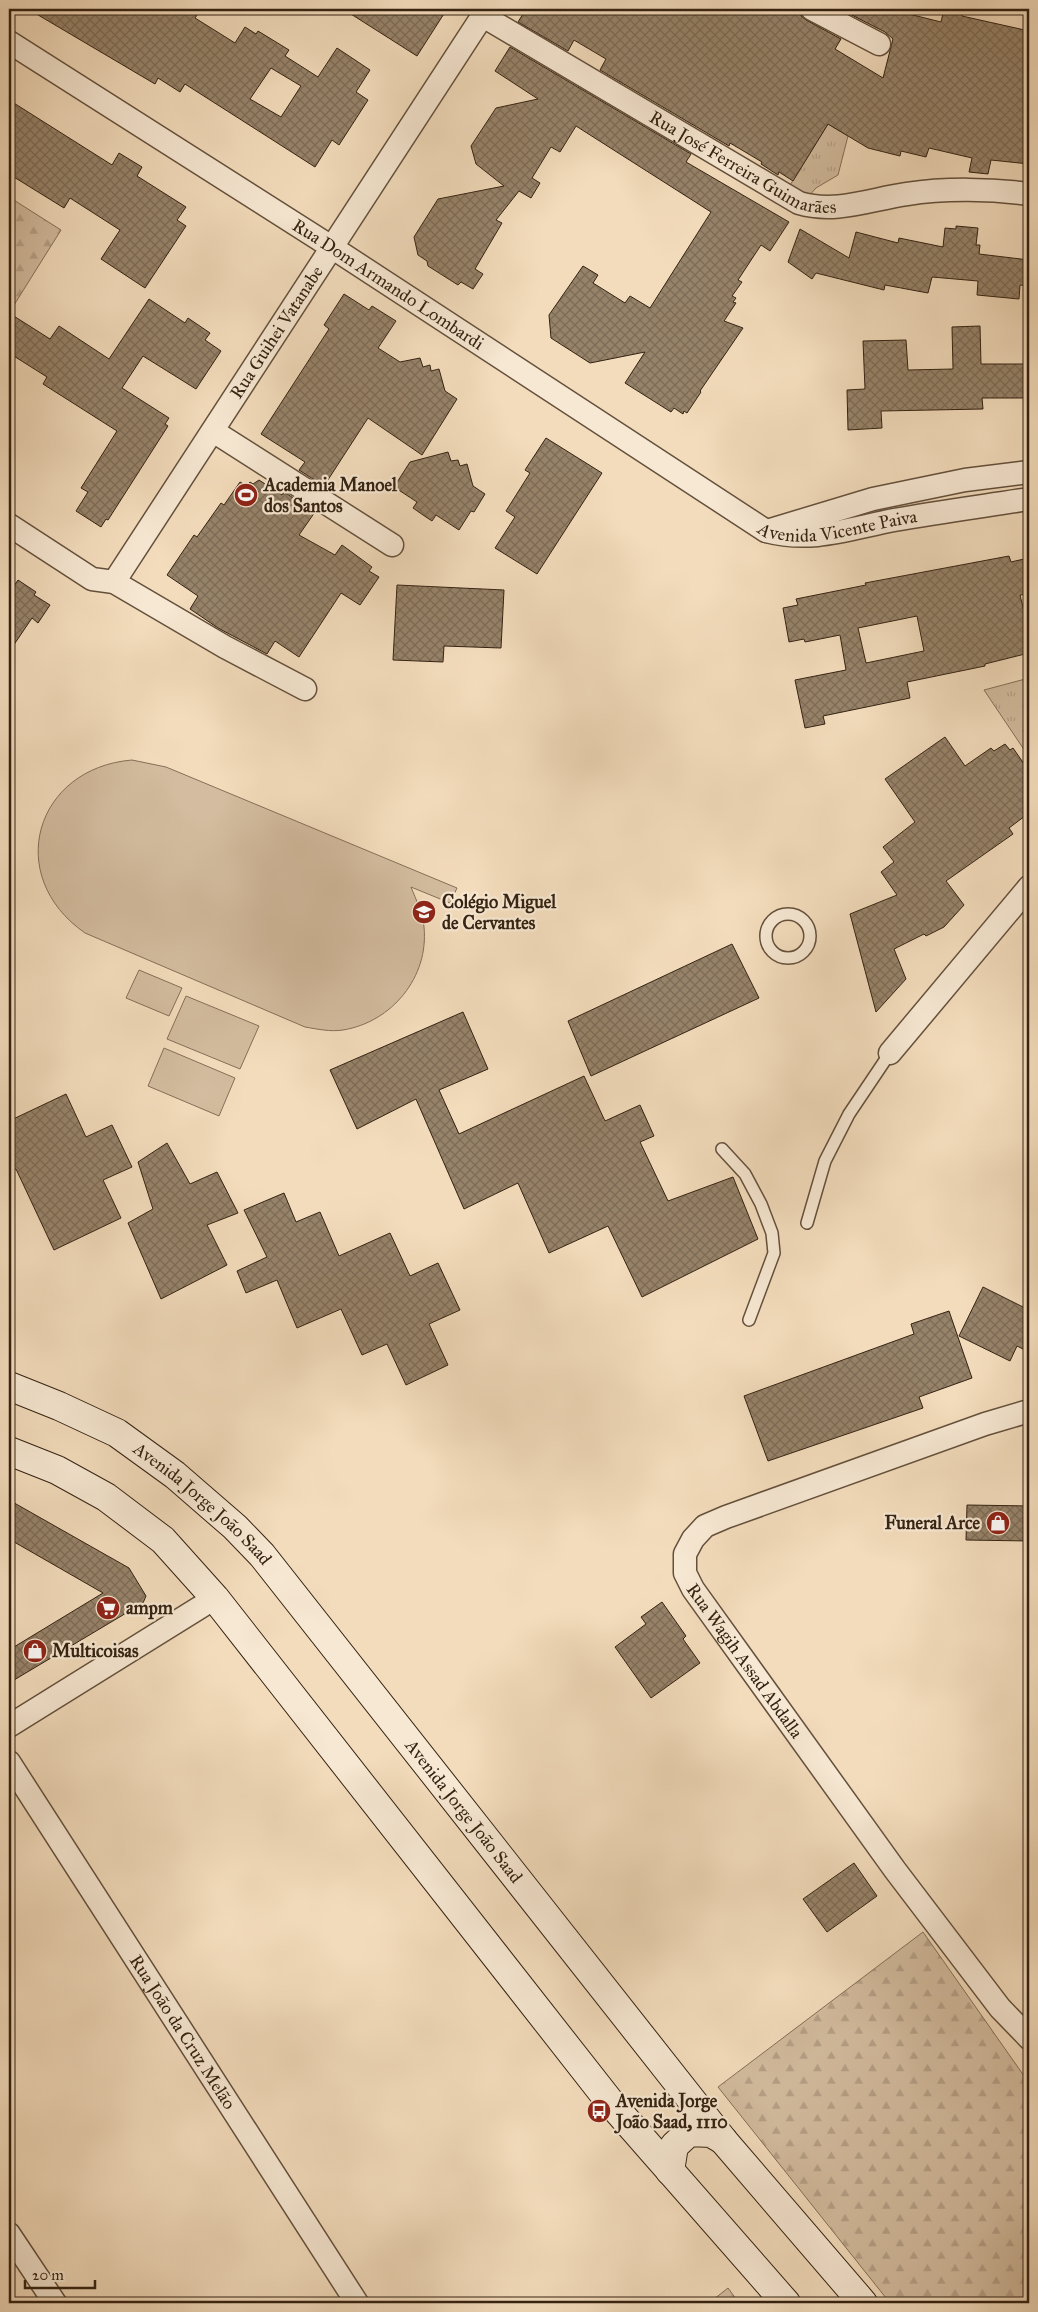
<svg xmlns="http://www.w3.org/2000/svg" width="1038" height="2312" viewBox="0 0 1038 2312" font-family="'IM FELL Great Primer',serif">
<style>
.grass{fill:url(#grass-tufts);stroke:#846f58}
.forest{fill:url(#forest-firs);stroke:#846f58}
.pitch{fill:#d3bc9f;stroke:#846f58}
.building{fill:url(#building-cross-hatch);stroke:#342212;fill-rule:evenodd}
.lines{fill:none;stroke-linecap:round;stroke-linejoin:round}
.service-casing{stroke:#64503c;stroke-width:14}
.minor-casing{stroke:#64503c;stroke-width:25}
.secondary-casing{stroke:#342212;stroke-width:30}
.service{stroke:#f7e8d3;stroke-width:11}
.minor{stroke:#f7e8d3;stroke-width:22}
.secondary{stroke:#f7e8d3;stroke-width:28}
.labels{text-anchor:middle;stroke-width:4.5;stroke-linejoin:round;paint-order:stroke}
.street-label{font-size:18px;fill:#342212;stroke:#f7e8d3}
.poi-label{font-size:18px;font-weight:bold;fill:#342212;stroke:#f7e8d3;text-anchor:start}
</style>
<defs>
<pattern id="grass-tufts" width="24" height="20" patternUnits="userSpaceOnUse" patternTransform="scale(1.25)"><rect width="24" height="20" fill="#d3bc9f"/><path d="M3 7l-1-3M5 7V3M7 7l1-3M15 17l-1-3M17 17v-4M19 17l1-3" fill="none" stroke="#b6a188"/></pattern>
<pattern id="forest-firs" width="22" height="20" patternUnits="userSpaceOnUse" patternTransform="scale(1.25)"><rect width="22" height="20" fill="#d3bc9f"/><path d="M5 1l3.5 6h-7zM16 11l3.5 6h-7z" fill="#b6a188"/></pattern>
<pattern id="building-cross-hatch" width="8" height="8" patternUnits="userSpaceOnUse" patternTransform="scale(1.25)"><rect width="8" height="8" fill="#97836a"/><path d="M0 0l8 8M0 8l8-8" fill="none" stroke="#7c6b56"/></pattern>
</defs>
<rect width="100%" height="100%" fill="#f3dcbc"/>
<filter id="stains"><feTurbulence type="fractalNoise" baseFrequency=".004" numOctaves="4"/><feColorMatrix values="0 0 0 0 .2 0 0 0 0 .09 0 0 0 0 .02 0 0 0 .5 -.17"/></filter>
<radialGradient id="worn" r=".72"><stop offset=".6" stop-color="#630" stop-opacity="0"/><stop offset="1" stop-color="#630" stop-opacity=".3"/></radialGradient>
<path class="grass" d="M 828,124 L 848,136 L 838,175 L 816,188 L 808,197 L 787,190 Z
M 1029,678 L 1029,757 L 984,690 Z"/>
<path class="forest" d="M 9,197 L 61,230 L 14,305 L 9,302 Z
M 923,1932 L 1029,2083 L 1029,2303 L 890,2303 L 718,2087 Z
M 728,2288 L 739,2303 L 709,2303 Z"/>
<path class="pitch" d="M 132,760 L 166,767 L 457,888 L 450,903 L 411,887 C 416,900 423,913 424,927 C 429,977 392,1022 343,1030 C 330,1032 317,1029 305,1027 L 85,933 C 3,876 35,768 132,760 Z
M 139,970 L 182,988 L 169,1016 L 126,998 Z
M 186,996 L 259,1026 L 240,1069 L 167,1039 Z
M 164,1048 L 235,1078 L 219,1116 L 148,1086 Z"/>
<path class="building" d="M 28,9 L 201,9 L 195,18 L 235,43 L 245,27 L 256,34 L 258,31 L 289,50 L 285,56 L 318,77 L 337,48 L 370,70 L 356,92 L 368,100 L 339,145 L 332,140 L 315,167 L 185,84 L 180,92 L 158,78 L 155,84 ZM 271,68 L 301,86 L 281,117 L 250,99 Z
M 343,9 L 447,9 L 417,56 Z
M 526,9 L 799,9 L 801,16 L 806,20 L 841,39 L 835,49 L 883,78 L 893,39 L 885,32 L 840,9 L 889,9 L 941,22 L 944,9 L 954,9 L 963,12 L 962,16 L 1029,31 L 1029,164 L 991,160 L 988,174 L 969,172 L 972,158 L 929,148 L 926,157 L 901,151 L 900,156 L 868,148 L 828,124 L 793,181 L 779,172 L 778,175 L 761,164 L 762,162 L 730,143 L 729,146 L 600,70 L 606,59 L 574,40 L 568,51 L 518,22 Z
M 510,47 L 691,154 L 686,162 L 789,222 L 770,251 L 761,245 L 738,280 L 742,282 L 732,296 L 736,298 L 733,302 L 736,303 L 724,321 L 743,328 L 700,391 L 701,392 L 687,413 L 684,411 L 683,414 L 674,408 L 671,412 L 625,383 L 645,352 L 590,363 L 551,338 L 549,315 L 583,266 L 598,275 L 593,283 L 625,303 L 630,296 L 650,308 L 711,212 L 576,126 L 560,152 L 551,147 L 532,178 L 540,183 L 531,198 L 519,191 L 496,220 L 502,223 L 475,269 L 483,274 L 473,289 L 461,282 L 458,285 L 428,266 L 427,261 L 418,255 L 414,237 L 438,199 L 504,186 L 476,164 L 471,146 L 496,108 L 538,99 L 495,71 Z
M 9,100 L 112,165 L 119,153 L 142,167 L 137,176 L 186,207 L 177,220 L 186,226 L 145,288 L 101,259 L 120,230 L 70,198 L 64,208 L 9,174 Z
M 956,226 L 978,228 L 976,245 L 980,245 L 979,254 L 1029,260 L 1029,286 L 1020,285 L 1019,299 L 977,295 L 978,281 L 932,277 L 928,293 L 885,285 L 884,290 L 816,273 L 812,279 L 788,262 L 800,229 L 849,258 L 856,232 L 898,243 L 899,238 L 943,247 L 945,228 L 956,229 Z
M 344,294 L 369,310 L 372,306 L 396,321 L 378,348 L 400,362 L 420,358 L 423,367 L 430,365 L 431,371 L 439,369 L 445,391 L 457,399 L 422,455 L 368,418 L 324,486 L 299,470 L 305,462 L 261,434 L 329,329 L 324,325 Z
M 149,299 L 185,323 L 188,318 L 210,333 L 205,340 L 221,351 L 196,389 L 143,356 L 122,388 L 169,418 L 165,424 L 168,426 L 108,520 L 106,519 L 101,527 L 76,511 L 88,492 L 81,488 L 117,431 L 43,384 L 47,377 L 9,353 L 9,313 L 50,339 L 59,326 L 109,359 Z
M 980,326 L 981,364 L 1029,364 L 1029,398 L 982,398 L 983,409 L 881,411 L 882,428 L 848,430 L 847,390 L 865,389 L 863,341 L 906,340 L 908,370 L 953,369 L 952,327 Z
M 546,438 L 602,473 L 537,574 L 495,548 L 515,517 L 506,511 L 530,473 L 525,470 Z
M 448,452 L 451,461 L 458,460 L 460,466 L 467,464 L 473,486 L 485,494 L 474,512 L 471,511 L 459,530 L 436,515 L 432,521 L 423,515 L 413,508 L 417,502 L 394,487 L 410,462 Z
M 259,480 L 282,495 L 284,492 L 315,512 L 299,535 L 335,555 L 342,545 L 372,567 L 369,571 L 379,577 L 360,605 L 341,593 L 299,657 L 275,641 L 267,654 L 218,628 L 190,609 L 198,596 L 167,575 L 194,535 L 197,537 L 221,503 L 224,505 L 240,482 L 247,486 L 250,482 L 253,484 Z
M 1009,556 L 1011,562 L 1024,559 L 1029,583 L 1029,594 L 1020,595 L 1029,632 L 1029,638 L 1025,638 L 1029,653 L 985,664 L 985,666 L 907,682 L 910,698 L 823,716 L 825,724 L 805,728 L 795,680 L 846,670 L 840,635 L 805,642 L 804,639 L 789,642 L 783,608 L 798,605 L 796,599 L 866,585 L 865,583 ZM 917,616 L 924,651 L 866,663 L 858,628 Z
M 18,580 L 36,592 L 34,595 L 50,605 L 38,623 L 32,618 L 9,652 L 9,593 Z
M 397,585 L 504,590 L 501,648 L 444,646 L 443,662 L 393,660 Z
M 945,737 L 965,766 L 991,748 L 994,751 L 1005,744 L 1010,750 L 1013,748 L 1029,771 L 1029,813 L 1009,828 L 1013,834 L 946,881 L 964,905 L 944,927 L 926,936 L 924,934 L 894,949 L 906,979 L 876,1012 L 850,914 L 897,895 L 881,872 L 894,862 L 883,847 L 915,822 L 885,779 Z
M 732,944 L 759,998 L 591,1076 L 568,1021 Z
M 463,1012 L 488,1069 L 439,1090 L 459,1134 L 584,1076 L 605,1121 L 640,1105 L 654,1136 L 640,1142 L 668,1201 L 733,1177 L 758,1239 L 642,1297 L 608,1226 L 549,1253 L 518,1183 L 464,1209 L 416,1099 L 357,1129 L 330,1070 Z
M 66,1094 L 86,1137 L 112,1125 L 132,1167 L 103,1180 L 121,1218 L 54,1250 L 16,1169 L 9,1172 L 9,1121 Z
M 167,1143 L 190,1184 L 217,1172 L 238,1213 L 207,1225 L 227,1265 L 161,1299 L 128,1223 L 153,1209 L 138,1162 Z
M 284,1193 L 296,1222 L 320,1212 L 339,1256 L 390,1233 L 410,1276 L 438,1263 L 460,1310 L 429,1324 L 448,1365 L 406,1385 L 387,1344 L 362,1355 L 341,1309 L 297,1328 L 277,1280 L 246,1293 L 237,1271 L 267,1257 L 244,1210 Z
M 983,1287 L 1029,1310 L 1029,1352 L 1017,1346 L 1010,1361 L 959,1336 Z
M 949,1311 L 972,1378 L 919,1397 L 923,1408 L 768,1461 L 744,1396 L 914,1334 L 911,1324 Z
M 9,1500 L 129,1568 L 146,1596 L 143,1603 L 9,1683 L 9,1650 L 103,1593 L 9,1539 Z
M 967,1505 L 1029,1506 L 1029,1541 L 966,1540 Z
M 662,1602 L 686,1636 L 683,1639 L 700,1663 L 651,1698 L 615,1647 L 646,1624 L 641,1617 Z
M 854,1863 L 877,1896 L 827,1932 L 803,1899 Z"/>
<g class="lines">
<g class="service-casing">
<path id="service" d="M766 936a22 22 0 1 1 44 0a22 22 0 1 1-44 0Z
M 722,1149 L 745,1174 L 761,1204 L 772,1233 L 774,1253 L 749,1320
M 807,1223 L 825,1161 L 849,1114 L 890,1053"/>
</g>
<g class="minor-casing">
<g id="minor">
<path d="M 812,9 L 879,44"/>
<path id="s1" d="M 483,16 L 799,203 C 836,214 871,199 907,194 C 945,188 992,189 1029,194"/>
<path id="s2" d="M 9,42 L 333,248 L 766,531 C 812,543 848,529 894,520 C 938,512 984,506 1029,499"/>
<path d="M 213,431 L 392,545"/>
<path d="M 9,525 L 92,579 L 114,582 L 225,647 L 305,689"/>
<path d="M 767,531 L 873,499 L 965,480 L 1029,472"/>
<path id="s3" d="M 114,582 L 487,9"/>
<path d="M 890,1053 L 1029,887"/>
<path id="s4" d="M 1029,1411 L 985,1424 L 726,1517 L 705,1526 L 693,1539 L 685,1554 L 685,1573 L 693,1589 L 895,1870 L 1000,2008 L 1029,2038"/>
<path d="M 9,1726 L 215,1598"/>
<path id="s5" d="M 9,1762 L 357,2303"/>
<path d="M 9,2234 L 55,2303"/>
</g>
</g>
<g class="secondary-casing">
<g id="secondary">
<path id="s6" d="M 9,1386 L 59,1406 L 117,1433 L 175,1475 L 235,1527 L 262,1555 L 723,2140 L 863,2303"/>
<path d="M 9,1451 L 57,1470 L 106,1497 L 163,1540 L 215,1598 L 610,2102 L 786,2303"/>
<path d="M 670,2171 L 674,2146 L 689,2132 L 711,2133 L 723,2140"/>
</g>
</g>
<use href="#service" class="service"/>
<use href="#minor" class="minor"/>
<use href="#secondary" class="secondary"/>
</g>
<defs>
<g id="stadium-disc" transform="scale(1.25)"><circle r="9.5" fill="#8f2418" stroke="#f7e8d3"/><path d="M0-5a6.5 5 0 1 0 0 10a6.5 5 0 1 0 0-10ZM-3.5-1.8h7v3.6h-7Z" fill="#fff"/></g>
<g id="school-disc" transform="scale(1.25)"><circle r="9.5" fill="#8f2418" stroke="#f7e8d3"/><path d="M0-5L7-2L0 1L-7-2ZM-4 1L0 2.5L4 1V4Q0 6-4 4Z" fill="#fff"/></g>
<g id="shop-disc" transform="scale(1.25)"><circle r="9.5" fill="#8f2418" stroke="#f7e8d3"/><path d="M-5-2.5h2.3a2.7 3.5 0 0 1 5.4 0H5L5.5 6h-11ZM-1.5-2.5h3a1.5 2.3 0 0 0-3 0Z" fill="#fff"/></g>
<g id="supermarket-disc" transform="scale(1.25)"><circle r="9.5" fill="#8f2418" stroke="#f7e8d3"/><path d="M-6-5.5h2.5l.6 2H6L4.5 2H-2.5L-4.4-4H-6ZM-1.5 3.2a1.3 1.3 0 1 0 .1 0ZM3 3.2a1.3 1.3 0 1 0 .1 0Z" fill="#fff"/></g>
<g id="bus-disc" transform="scale(1.25)"><circle r="9.5" fill="#8f2418" stroke="#f7e8d3"/><path d="M-5-6H5V4H4V6H2V4H-2V6H-4V4H-5ZM-3.5-4V0h7V-4ZM-3.5 1.2v1.5H-2V1.2ZM2 1.2v1.5H3.5V1.2Z" fill="#fff"/></g>
</defs>
<g fill-rule="evenodd">
<use href="#stadium-disc" x="246" y="495"/>
<use href="#school-disc" x="424" y="912"/>
<use href="#shop-disc" x="998" y="1523"/>
<use href="#supermarket-disc" x="108" y="1608"/>
<use href="#shop-disc" x="35" y="1651"/>
<use href="#bus-disc" x="599" y="2111"/>
</g>
<g class="labels">
<g class="street-label">
<text dy="6" stroke="none"><textPath href="#s1" startOffset="300">Rua José Ferreira Guimarães</textPath></text>
<text dy="6" stroke="none"><textPath href="#s2" startOffset="450">Rua Dom Armando Lombardi</textPath></text>
<text dy="6" stroke="none"><textPath href="#s3" startOffset="298">Rua Guihei Vatanabe</textPath></text>
<text dy="6" stroke="none"><textPath href="#s2" startOffset="974">Avenida Vicente Paiva</textPath></text>
<text dy="6" stroke="none"><textPath href="#s6" startOffset="229">Avenida Jorge João Saad</textPath></text>
<text dy="6" stroke="none"><textPath href="#s4" startOffset="504">Rua Wagih Assad Abdalla</textPath></text>
<text dy="6" stroke="none"><textPath href="#s6" startOffset="634">Avenida Jorge João Saad</textPath></text>
<text dy="6" stroke="none"><textPath href="#s5" startOffset="321">Rua João da Cruz Melão</textPath></text>
</g>
<g class="poi-label">
<text x="264" y="491">Academia Manoel<tspan x="264" dy="21">dos Santos</tspan></text>
<text x="442" y="908">Colégio Miguel<tspan x="442" dy="21">de Cervantes</tspan></text>
<text x="980" y="1529" text-anchor="end">Funeral Arce</text>
<text x="126" y="1614">ampm</text>
<text x="52" y="1657">Multicoisas</text>
<text x="616" y="2107">Avenida Jorge<tspan x="616" dy="21">João Saad, 1110</tspan></text>
</g>
</g>
<rect width="1038" height="2312" fill="none" stroke="#f3dcbc" stroke-width="30"/>
<rect x="10" y="10" width="1018" height="2292" fill="none" stroke="#342212" stroke-width="2.5"/>
<rect x="15" y="15" width="1008" height="2282" fill="none" stroke="#342212"/>
<path d="M25 2280v8h70v-8" fill="none" stroke="#342212" stroke-width="2.5"/>
<text x="32" y="2280" font-size="15" fill="#342212" stroke="#f7e8d3" stroke-width="4" paint-order="stroke">20 m</text>
<rect width="100%" height="100%" filter="url(#stains)"/>
<rect width="100%" height="100%" fill="url(#worn)"/>
</svg>
